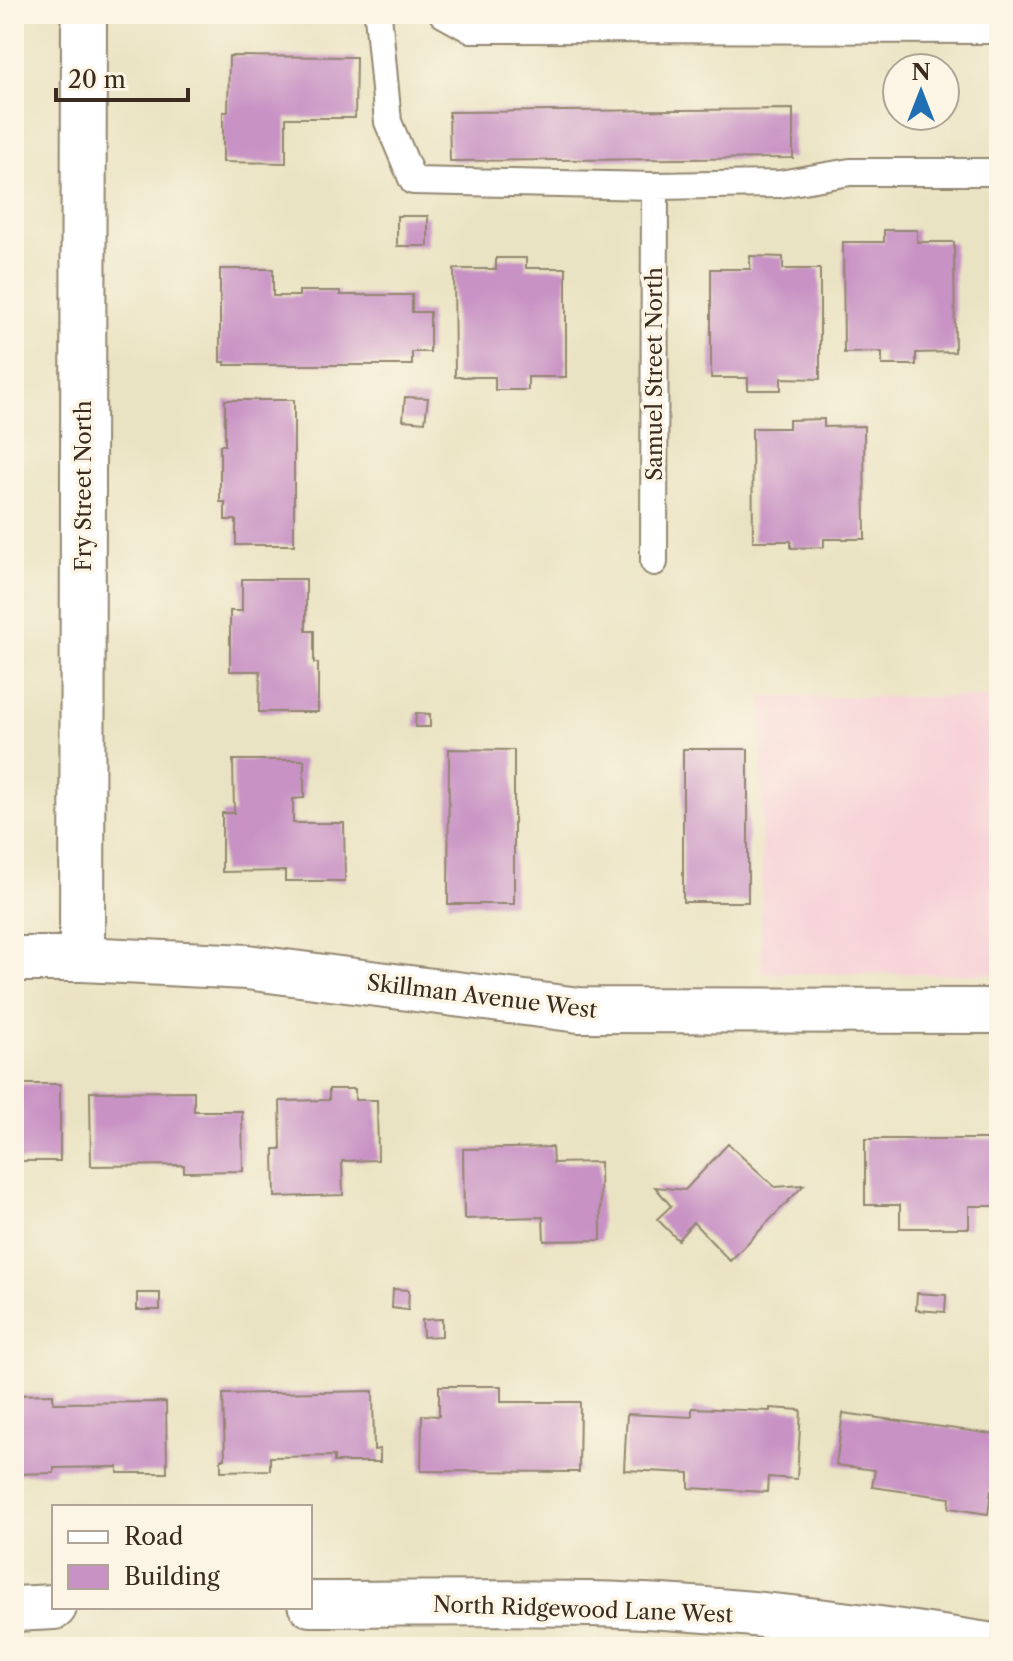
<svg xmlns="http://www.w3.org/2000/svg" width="1013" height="1661" viewBox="0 0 1013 1661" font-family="'Libre Caslon Text',serif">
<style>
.built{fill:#f6cfd7}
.building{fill:#c892c4}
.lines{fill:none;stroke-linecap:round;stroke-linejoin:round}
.lane-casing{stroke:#928670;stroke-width:30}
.street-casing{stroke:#928670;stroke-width:48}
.lane{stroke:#fff;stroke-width:26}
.street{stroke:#fff;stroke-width:44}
.labels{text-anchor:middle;stroke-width:7;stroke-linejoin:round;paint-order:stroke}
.street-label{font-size:22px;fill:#3b2a1e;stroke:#fcf5e5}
</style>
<rect width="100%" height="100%" fill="#fcf5e5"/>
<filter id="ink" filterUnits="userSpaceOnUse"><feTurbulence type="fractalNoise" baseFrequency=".0125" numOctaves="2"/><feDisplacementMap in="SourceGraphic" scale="16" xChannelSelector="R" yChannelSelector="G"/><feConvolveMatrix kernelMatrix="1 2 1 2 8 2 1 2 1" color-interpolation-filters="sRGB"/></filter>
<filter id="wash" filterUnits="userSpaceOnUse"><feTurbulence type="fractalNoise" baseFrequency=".006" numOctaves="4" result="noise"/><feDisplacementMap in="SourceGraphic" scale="32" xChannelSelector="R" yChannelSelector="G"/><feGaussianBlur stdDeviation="1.8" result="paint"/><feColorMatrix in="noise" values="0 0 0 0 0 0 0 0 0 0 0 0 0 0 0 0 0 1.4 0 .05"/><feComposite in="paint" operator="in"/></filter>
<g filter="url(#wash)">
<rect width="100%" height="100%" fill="#eae3c3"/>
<path class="built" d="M 762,697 L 999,697 L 999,974 L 761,973 Z"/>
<g id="blocks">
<path class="building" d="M 229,56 L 356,57 L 355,118 L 286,118 L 286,163 L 223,162 L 223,112 L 228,112 Z
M 793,109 L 793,158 L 450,161 L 449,112 Z
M 397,216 L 428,216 L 428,246 L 397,246 Z
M 884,230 L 917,230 L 917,242 L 954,242 L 955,352 L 916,353 L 916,365 L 882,365 L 882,352 L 844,353 L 843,242 L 884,242 Z
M 750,256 L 783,257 L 783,269 L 820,269 L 820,379 L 781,378 L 781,390 L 748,390 L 748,378 L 711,378 L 711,269 L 750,269 Z
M 496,258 L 526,258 L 526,268 L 566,268 L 566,377 L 528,377 L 528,390 L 495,390 L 495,377 L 455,377 L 454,269 L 496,269 Z
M 220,269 L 273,269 L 273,296 L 299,296 L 299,291 L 340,291 L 340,295 L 412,295 L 412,312 L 430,312 L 430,352 L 412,352 L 412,365 L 225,365 L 225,362 L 220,362 Z
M 405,397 L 428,398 L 425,422 L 403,420 Z
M 225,400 L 294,400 L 294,545 L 236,545 L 236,520 L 225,520 L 225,502 L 220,502 L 220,445 L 225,445 Z
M 824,419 L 824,427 L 864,426 L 865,539 L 824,539 L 824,547 L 791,548 L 791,541 L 753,541 L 752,428 L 789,428 L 789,420 Z
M 242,579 L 306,579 L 306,631 L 314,631 L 314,663 L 318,663 L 318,712 L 259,712 L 260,671 L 230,671 L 230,611 L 242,611 Z
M 416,713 L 430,714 L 430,727 L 415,727 Z
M 449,749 L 514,750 L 514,904 L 448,904 Z
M 683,749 L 748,749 L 748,902 L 683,902 Z
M 233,760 L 304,760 L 304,798 L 293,799 L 293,823 L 344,823 L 345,881 L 285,881 L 285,871 L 222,872 L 222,813 L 234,813 Z
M 14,1084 L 60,1084 L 60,1161 L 14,1161 Z
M 329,1089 L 355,1089 L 355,1100 L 377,1100 L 378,1160 L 342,1161 L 343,1195 L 275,1197 L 274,1149 L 281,1149 L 280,1101 L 329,1100 Z
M 194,1091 L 194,1111 L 242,1111 L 243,1171 L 184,1172 L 184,1165 L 91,1166 L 90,1092 Z
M 865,1139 L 999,1139 L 999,1206 L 969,1206 L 969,1228 L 900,1228 L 900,1205 L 865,1205 Z
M 728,1144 L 775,1187 L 804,1185 L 730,1261 L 693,1222 L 678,1240 L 657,1219 L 671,1206 L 655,1187 L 685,1190 Z
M 552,1147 L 553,1163 L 600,1162 L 601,1240 L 544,1241 L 543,1217 L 464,1219 L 463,1149 Z
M 393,1289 L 409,1290 L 408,1310 L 392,1308 Z
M 137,1293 L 160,1293 L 160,1310 L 137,1310 Z
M 917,1293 L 946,1295 L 945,1312 L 916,1310 Z
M 442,1319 L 442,1336 L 423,1337 L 422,1320 Z
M 439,1386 L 501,1386 L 501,1402 L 580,1402 L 579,1472 L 421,1471 L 422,1415 L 439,1416 Z
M 373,1391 L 374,1450 L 380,1449 L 380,1462 L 334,1462 L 334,1456 L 270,1457 L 270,1470 L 221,1471 L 221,1459 L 225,1459 L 223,1394 Z
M 53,1394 L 53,1403 L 166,1402 L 167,1473 L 118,1473 L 118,1467 L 54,1468 L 54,1473 L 14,1474 L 14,1395 Z
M 692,1408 L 770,1411 L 770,1408 L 801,1410 L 797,1479 L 768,1477 L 767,1492 L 689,1488 L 689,1473 L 624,1470 L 627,1414 L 692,1417 Z
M 843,1413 L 999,1435 L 996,1459 L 999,1459 L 999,1491 L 991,1490 L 988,1514 L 949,1508 L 950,1498 L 872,1487 L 875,1470 L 836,1465 Z"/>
</g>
</g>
<g filter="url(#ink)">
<use href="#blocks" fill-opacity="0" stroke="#928670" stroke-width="2"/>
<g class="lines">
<g class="lane-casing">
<path id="lane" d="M 378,14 L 388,122 L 413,181 L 655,186 L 780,184 L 850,172 L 999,172
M 443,14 L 470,29 L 999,30
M 654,562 L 655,186"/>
</g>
<g class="street-casing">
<path id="street" d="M 14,959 L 82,959 L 247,967 L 579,1010 L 999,1011
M 82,959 L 84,14
M 310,1604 C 403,1604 496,1602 589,1604 C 726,1607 863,1625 999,1647
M 14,1609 L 54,1607"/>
</g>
<use href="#lane" class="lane"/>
<use href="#street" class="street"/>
</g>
</g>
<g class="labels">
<g class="street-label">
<text transform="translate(654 374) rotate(-90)" y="8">Samuel Street North</text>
<text transform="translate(83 486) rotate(-90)" y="8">Fry Street North</text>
<text transform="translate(482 996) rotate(7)" y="8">Skillman Avenue West</text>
<text transform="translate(583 1609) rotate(2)" y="8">North Ridgewood Lane West</text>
</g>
</g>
<rect width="1013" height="1661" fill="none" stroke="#fcf5e5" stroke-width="48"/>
<rect x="52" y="1505" width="260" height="104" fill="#fcf5e5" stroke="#afa495" stroke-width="2"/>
<rect x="68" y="1531" width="40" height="12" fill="#ffffff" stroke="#afa495" stroke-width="2"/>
<text x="124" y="1545" font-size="24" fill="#3b2a1e">Road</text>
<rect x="68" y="1565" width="40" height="24" fill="#c892c4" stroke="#afa495" stroke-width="2"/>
<text x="124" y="1585" font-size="24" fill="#3b2a1e">Building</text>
<g transform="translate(921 92)"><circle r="38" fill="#fcf5e5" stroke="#afa495" stroke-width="2"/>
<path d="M0-6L14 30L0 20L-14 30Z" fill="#1f6fb2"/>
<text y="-12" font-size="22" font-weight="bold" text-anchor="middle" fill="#3b2a1e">N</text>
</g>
<path d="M56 88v12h132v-12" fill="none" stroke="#3b2a1e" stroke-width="4"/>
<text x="68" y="88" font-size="24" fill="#3b2a1e" stroke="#fcf5e5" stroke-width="6" paint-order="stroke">20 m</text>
</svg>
